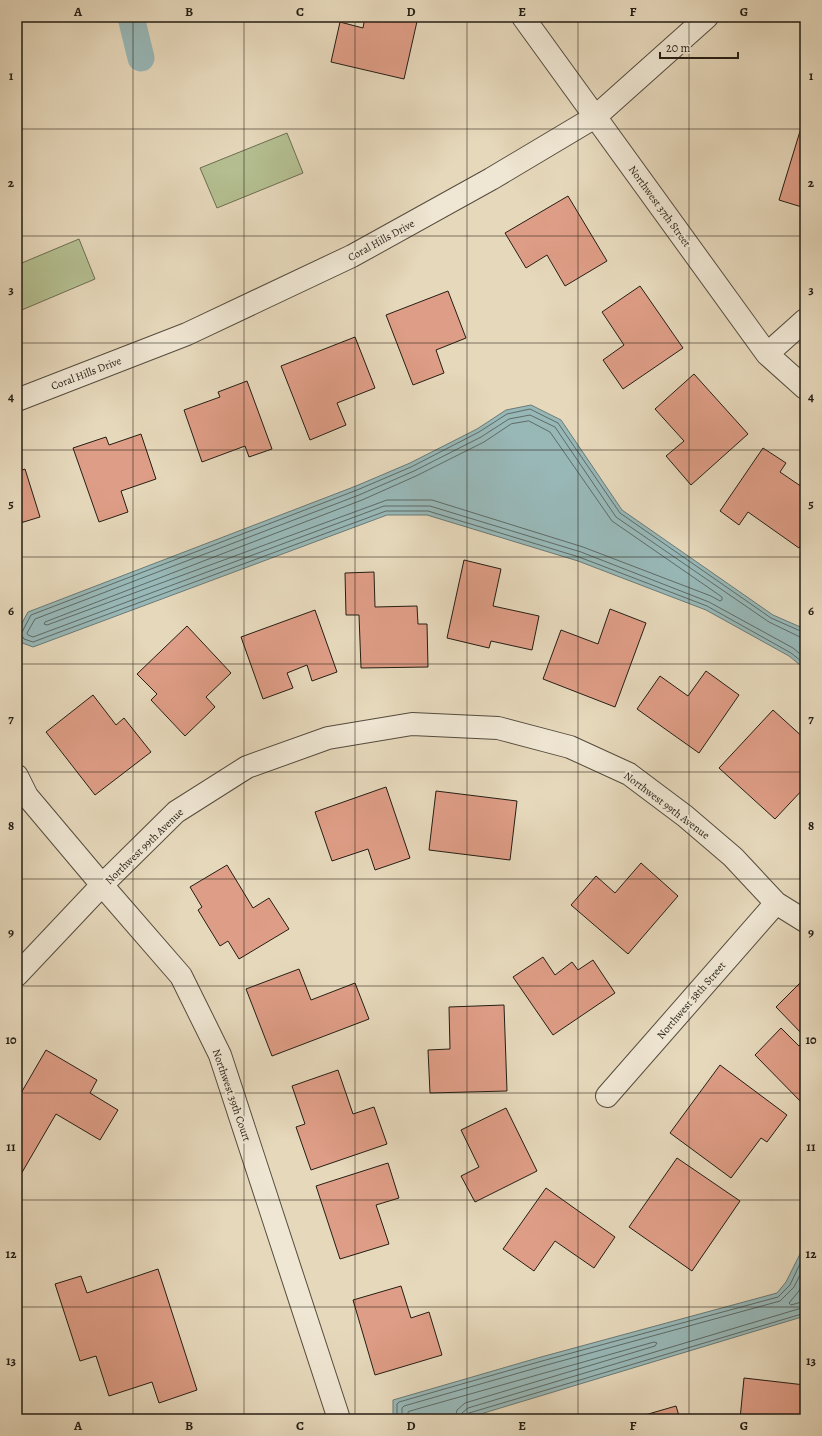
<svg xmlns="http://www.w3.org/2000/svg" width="822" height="1436" viewBox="0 0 822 1436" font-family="Alegreya,serif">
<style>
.green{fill:#b4bf91;stroke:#6c6e52}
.water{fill:#98b8b8;stroke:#6a7a76}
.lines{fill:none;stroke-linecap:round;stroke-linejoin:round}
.shore{stroke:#5e6b66;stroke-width:1}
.canal{stroke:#98b8b8;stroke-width:27}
.building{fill:#de9d86;stroke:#251e14}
.minor-casing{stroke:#554c3e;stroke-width:24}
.minor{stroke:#efe6d3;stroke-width:22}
.grid{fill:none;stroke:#251e14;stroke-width:1;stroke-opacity:0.55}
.labels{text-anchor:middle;stroke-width:4;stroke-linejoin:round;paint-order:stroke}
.street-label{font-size:11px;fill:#251e14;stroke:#efe6d3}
.neatline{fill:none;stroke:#251e14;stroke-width:1.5}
.grid-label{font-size:13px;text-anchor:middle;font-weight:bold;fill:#251e14}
</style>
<rect width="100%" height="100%" fill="#e6d8bb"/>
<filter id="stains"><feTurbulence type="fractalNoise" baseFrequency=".005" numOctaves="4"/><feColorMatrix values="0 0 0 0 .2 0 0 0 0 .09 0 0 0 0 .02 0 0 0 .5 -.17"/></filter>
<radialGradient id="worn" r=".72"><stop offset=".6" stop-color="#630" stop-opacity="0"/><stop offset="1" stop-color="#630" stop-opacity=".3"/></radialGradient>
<path class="green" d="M 287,133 L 303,173 L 217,208 L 200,168 Z
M 79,239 L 95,279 L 17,312 L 17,265 Z"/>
<path class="water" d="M 531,405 L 561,420 L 622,510 L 773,615 L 805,629 L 805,669 L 789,656 L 706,610 L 578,561 L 427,515 L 387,515 L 33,647 L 20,642 L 17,632 L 28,612 L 356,486 L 410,463 L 477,429 L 506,410 Z
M 805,1244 L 805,1316 L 464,1419 L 393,1419 L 393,1400 L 541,1357 L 777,1293 L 786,1282 Z"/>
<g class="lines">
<path class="shore" d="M 529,421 L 550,432 L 612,521 L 722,597 L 722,600 L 720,601 L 711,596 L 583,547 L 432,500 L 387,500 L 47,625 L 44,624 L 45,622 L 362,500 L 416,476 L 484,442 L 511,424 Z
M 805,633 L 771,618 L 620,513 L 558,423 L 530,409 L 507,414 L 479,432 L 411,467 L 357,490 L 31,615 L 21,634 L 24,639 L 33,642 L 386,511 L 428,511 L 579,557 L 707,606 L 791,653 L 805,664
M 805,638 L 800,637 L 769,622 L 616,517 L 555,427 L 530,415 L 509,419 L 481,437 L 414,471 L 359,495 L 35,619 L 27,633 L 28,635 L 33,637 L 384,506 L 430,506 L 581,552 L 709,602 L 793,648 L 805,658
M 805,1278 L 799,1291 L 789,1303 L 791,1305 L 805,1301
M 397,1419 L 397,1404 L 399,1402 L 542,1361 L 778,1297 L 790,1285 L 805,1253
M 402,1419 L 402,1408 L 404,1406 L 543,1366 L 780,1301 L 794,1287 L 805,1265
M 408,1419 L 408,1412 L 410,1411 L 654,1342 L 657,1343 L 655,1346 L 465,1403 L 457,1410 L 455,1419
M 461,1419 L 462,1413 L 468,1408 L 805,1307
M 466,1419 L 466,1415 L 469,1413 L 805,1313"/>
<path class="canal" d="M 131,17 L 141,58"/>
</g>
<path class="building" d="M 365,17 L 418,17 L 404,79 L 331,62 L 340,22 L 363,28 Z
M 801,128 L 805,129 L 805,208 L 779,200 Z
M 568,196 L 607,261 L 565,286 L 547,255 L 526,268 L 505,233 Z
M 640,286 L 683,348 L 623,389 L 603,360 L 624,345 L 602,312 Z
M 448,291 L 466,338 L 436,350 L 444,373 L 413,385 L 386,315 Z
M 355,337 L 375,388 L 337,403 L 346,425 L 310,440 L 281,366 Z
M 694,374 L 748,434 L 691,485 L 666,456 L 684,441 L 655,409 Z
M 247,381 L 272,449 L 249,457 L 245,446 L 202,462 L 184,410 L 220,397 L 218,392 Z
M 141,434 L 156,479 L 121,491 L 128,512 L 99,522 L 73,448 L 106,437 L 109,445 Z
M 763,448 L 786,463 L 780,472 L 805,489 L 805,539 L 799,548 L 748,512 L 739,525 L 720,511 Z
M 25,469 L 40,517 L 17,524 L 17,472 Z
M 464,560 L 501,569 L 493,606 L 539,616 L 532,650 L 491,641 L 489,648 L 447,638 Z
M 374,572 L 375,607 L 417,606 L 418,624 L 427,624 L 428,667 L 361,668 L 359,615 L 346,615 L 345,573 Z
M 610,609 L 646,623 L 615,707 L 543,679 L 561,630 L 598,644 Z
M 315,610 L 337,672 L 312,681 L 307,665 L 287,673 L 293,688 L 263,699 L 241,637 Z
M 187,626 L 231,673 L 206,697 L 215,707 L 185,736 L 151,700 L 157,694 L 137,674 Z
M 706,671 L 739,695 L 699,753 L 637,709 L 660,676 L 688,696 Z
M 93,695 L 116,725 L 124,718 L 151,752 L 95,795 L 46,732 Z
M 773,710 L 805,739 L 805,787 L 775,819 L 719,768 Z
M 386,787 L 410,858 L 375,870 L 368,849 L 332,861 L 315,812 Z
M 436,791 L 517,801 L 510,860 L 429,850 Z
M 641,863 L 678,896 L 628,954 L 571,905 L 596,876 L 615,893 Z
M 227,865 L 253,908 L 269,898 L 289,929 L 239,959 L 228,941 L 220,946 L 198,910 L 202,907 L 190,887 Z
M 543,957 L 555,975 L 572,962 L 578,970 L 593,960 L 615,993 L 553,1035 L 513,977 Z
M 299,969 L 311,1000 L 355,983 L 369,1019 L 272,1056 L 246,989 Z
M 805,978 L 805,1037 L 776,1007 Z
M 504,1005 L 507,1091 L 430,1093 L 428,1050 L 450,1049 L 449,1007 Z
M 781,1028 L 799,1046 L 805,1040 L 804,1105 L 755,1055 Z
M 46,1050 L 97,1080 L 90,1093 L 118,1110 L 100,1140 L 56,1114 L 17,1181 L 17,1100 Z
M 720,1065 L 787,1115 L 767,1142 L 761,1138 L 731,1178 L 670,1133 Z
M 338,1070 L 353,1114 L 374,1107 L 387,1144 L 311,1170 L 296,1127 L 305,1124 L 292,1086 Z
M 506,1108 L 537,1171 L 475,1202 L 461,1176 L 479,1167 L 461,1130 Z
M 677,1158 L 740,1201 L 692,1271 L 629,1227 Z
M 388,1163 L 399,1198 L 376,1205 L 389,1244 L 340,1259 L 316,1186 Z
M 546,1188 L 615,1237 L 594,1268 L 555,1241 L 534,1271 L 503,1249 Z
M 158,1269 L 197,1390 L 159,1403 L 152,1382 L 109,1396 L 96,1356 L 80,1361 L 55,1284 L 81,1276 L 87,1293 Z
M 401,1286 L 411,1318 L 429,1312 L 442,1355 L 375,1375 L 353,1300 Z
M 744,1378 L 805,1385 L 805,1419 L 740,1419 Z
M 676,1406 L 680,1419 L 631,1419 Z"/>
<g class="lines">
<g class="minor-casing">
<path id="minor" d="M 523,17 L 767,354 L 805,388
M 767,354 L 805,320
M 17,400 L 187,334 L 352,256 L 491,179 L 595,117 L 707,17
M 17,776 L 27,796 L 102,885 L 181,976 L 220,1055 L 339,1419
M 17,975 L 102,885 L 176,812 L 247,767 L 328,738 L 412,724 L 498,728 L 570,747 L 629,774 L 685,816 L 733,857 L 776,903 L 805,921
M 607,1096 L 776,903"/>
</g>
<use href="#minor" class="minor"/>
</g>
<path class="grid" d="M 133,17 L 133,1419M 244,17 L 244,1419M 355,17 L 355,1419M 467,17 L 467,1419M 578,17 L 578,1419M 689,17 L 689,1419M 17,129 L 805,129M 17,236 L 805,236M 17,343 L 805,343M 17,450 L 805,450M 17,557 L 805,557M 17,664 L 805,664M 17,772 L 805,772M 17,879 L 805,879M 17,986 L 805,986M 17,1093 L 805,1093M 17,1200 L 805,1200M 17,1307 L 805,1307"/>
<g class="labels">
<g class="street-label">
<text transform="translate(660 206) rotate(54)" y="4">Northwest 37th Street</text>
<text transform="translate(381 240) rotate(-29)" y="4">Coral Hills Drive</text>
<text transform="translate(86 373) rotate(-21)" y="4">Coral Hills Drive</text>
<text transform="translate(667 805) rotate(37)" y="4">Northwest 99th Avenue</text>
<text transform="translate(144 846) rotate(-44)" y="4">Northwest 99th Avenue</text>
<text transform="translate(691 1000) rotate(-49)" y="4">Northwest 38th Street</text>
<text transform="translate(232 1095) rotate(71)" y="4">Northwest 39th Court</text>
</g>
</g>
<rect width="822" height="1436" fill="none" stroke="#e6d8bb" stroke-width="44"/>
<path d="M660 52v6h78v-6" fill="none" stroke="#251e14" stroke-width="2"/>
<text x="666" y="52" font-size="12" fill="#251e14" stroke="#efe6d3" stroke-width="3" paint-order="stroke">20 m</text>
<rect x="22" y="22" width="778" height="1392" class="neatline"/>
<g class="grid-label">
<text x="78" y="16">A</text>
<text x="189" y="16">B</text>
<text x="300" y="16">C</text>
<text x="411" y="16">D</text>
<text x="522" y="16">E</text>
<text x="633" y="16">F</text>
<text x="744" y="16">G</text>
<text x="11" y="80">1</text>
<text x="811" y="80">1</text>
<text x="11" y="187">2</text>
<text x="811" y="187">2</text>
<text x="11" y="294">3</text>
<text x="811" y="294">3</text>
<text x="11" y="401">4</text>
<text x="811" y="401">4</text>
<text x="11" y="508">5</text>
<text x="811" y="508">5</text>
<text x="11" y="615">6</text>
<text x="811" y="615">6</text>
<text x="11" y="723">7</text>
<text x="811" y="723">7</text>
<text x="11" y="830">8</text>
<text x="811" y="830">8</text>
<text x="11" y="937">9</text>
<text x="811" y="937">9</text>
<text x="11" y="1044">10</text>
<text x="811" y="1044">10</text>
<text x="11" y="1151">11</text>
<text x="811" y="1151">11</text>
<text x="11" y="1258">12</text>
<text x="811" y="1258">12</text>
<text x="11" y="1365">13</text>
<text x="811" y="1365">13</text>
<text x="78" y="1430">A</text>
<text x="189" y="1430">B</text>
<text x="300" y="1430">C</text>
<text x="411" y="1430">D</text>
<text x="522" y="1430">E</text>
<text x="633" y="1430">F</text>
<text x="744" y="1430">G</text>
</g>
<rect width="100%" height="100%" filter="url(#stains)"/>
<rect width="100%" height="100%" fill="url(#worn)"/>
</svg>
